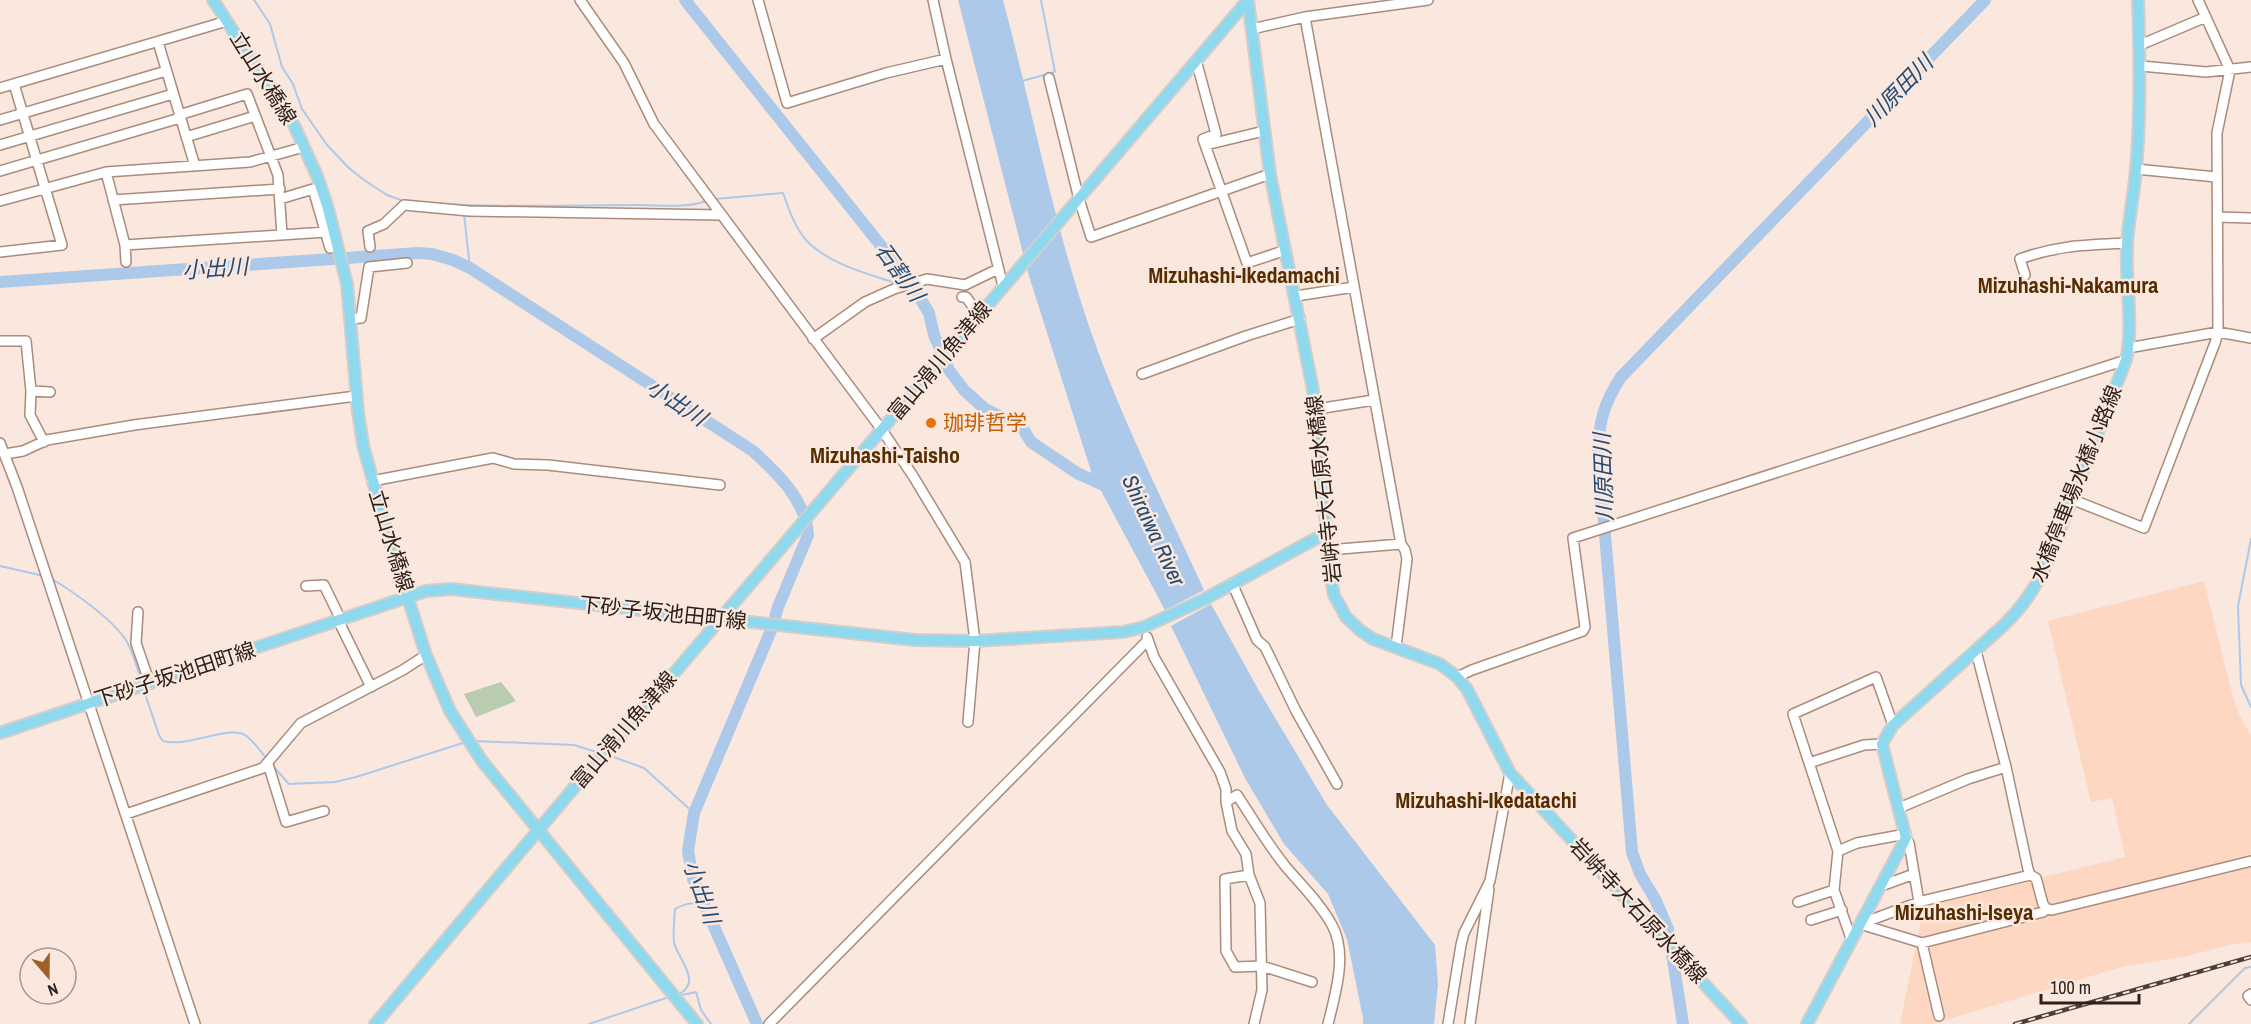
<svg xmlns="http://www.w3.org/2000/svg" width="2251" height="1024" viewBox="0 0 2251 1024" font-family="'Archivo Narrow','Noto Sans JP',sans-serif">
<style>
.built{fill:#fed7c2}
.green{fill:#b9ccaf}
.water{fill:#acc9ea}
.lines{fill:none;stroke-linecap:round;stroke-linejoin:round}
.stream{stroke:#acc9ea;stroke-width:2}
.river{stroke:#acc9ea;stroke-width:12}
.minor-casing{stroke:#a98c7c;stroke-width:12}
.major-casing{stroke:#d1cecd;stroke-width:14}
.minor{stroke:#fff;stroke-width:9}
.major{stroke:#8ed9ee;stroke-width:10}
.rail-casing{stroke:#4b3e37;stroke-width:4.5}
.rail{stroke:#fae7dd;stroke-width:2;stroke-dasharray:7;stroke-linecap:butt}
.food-dot{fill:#e8710a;stroke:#fae7dd;stroke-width:2}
.labels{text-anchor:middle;stroke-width:5;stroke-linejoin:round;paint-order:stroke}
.street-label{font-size:21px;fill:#2d211b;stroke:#fae7dd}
.food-label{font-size:21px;fill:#c56008;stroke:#fae7dd;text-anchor:start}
.water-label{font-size:22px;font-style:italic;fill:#224b76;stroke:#fae7dd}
.neighbourhood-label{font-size:22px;font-weight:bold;fill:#562c01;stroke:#fae7dd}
</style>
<rect width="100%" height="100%" fill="#fae7dd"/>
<path class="built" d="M 2204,581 L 2232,693 L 2239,714 L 2251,736 L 2251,942 L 2233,944 L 2188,956 L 2125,966 L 1933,1024 L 1900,1024 L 1924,906 L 2125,857 L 2112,798 L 2091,802 L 2048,621 Z"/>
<path class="green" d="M 501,682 L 516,701 L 476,717 L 464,694 Z"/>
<path class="water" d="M 958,0 L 1003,0 C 1030,101 1050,205 1082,305 C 1113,403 1161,496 1204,590 L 1165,610 L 1092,474 L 1028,273 Z
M 1211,604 L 1258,689 L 1327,805 L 1435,945 L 1438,985 L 1434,1024 L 1363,1024 L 1363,1018 L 1347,939 L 1328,894 L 1284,844 L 1245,778 L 1171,626 Z"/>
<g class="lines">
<path class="stream" d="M 254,0 L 270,24 L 282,67 L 293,84 L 302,109 L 327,145 L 349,168 L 364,180 L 387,195 L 404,201
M 1022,81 L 1055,72 L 1041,0
M 714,199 L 783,193 C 789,209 794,226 806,240 C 828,264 868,274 899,284
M 428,203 C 497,208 567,205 636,205 C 661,205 686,209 709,200
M 464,214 L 470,268
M 909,289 L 919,294
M 2251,539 L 2238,606 L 2241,685 L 2251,707
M 0,566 L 44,576
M 52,579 C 75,593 114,620 127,642 C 134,654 137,669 142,682
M 143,688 L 159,735 L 163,741 C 187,748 228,725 245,735 C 254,741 261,752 267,759
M 474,741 L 574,745 L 600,753
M 608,755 L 644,768 L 694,813
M 273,766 L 289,784 L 335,782 L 356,777 L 466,742
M 677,995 C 705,983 676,957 674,942 C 673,931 674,920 675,909 C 686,903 692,902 704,905
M 682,995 L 696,992 L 701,1010 L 711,1024
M 589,1024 L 669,997
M 2189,1024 L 2245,968 L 2251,967"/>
<path class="river" d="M 685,0 L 910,282 L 929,313 L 934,335 L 949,370 L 964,390 L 985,409 L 1022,427 L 1031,442 L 1077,473 L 1110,488
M 0,282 L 418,253 L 432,254 L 453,260 L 470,268 L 753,451 C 777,473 806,500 808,535 L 778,607 L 772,628 L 694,813 L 688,851 L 693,879 L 757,1024
M 1683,1024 L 1668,929 L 1655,899 L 1640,874 L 1632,852 L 1598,452 C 1599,421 1604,403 1621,377 L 1985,0"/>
<g class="minor-casing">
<path id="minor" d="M 580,0 L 624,63 L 654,124 L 882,430 L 913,476 L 965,562 L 975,641 L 968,722
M 758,0 L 787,103 L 886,73 L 946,59 L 933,0
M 1305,17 L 1401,544 L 1405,550 L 1407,559 L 1396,647
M 1252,29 L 1305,17 L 1428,0
M 158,42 L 195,166
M 2140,45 L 2206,17
M 946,59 L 1003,286
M 1196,60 L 1216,134 L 1203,139 L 1247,263 L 1286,250
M 2141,66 L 2206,72 L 2251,67
M 1049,78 L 1079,199 L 1091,237 L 1270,174
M 0,88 L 227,21
M 179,115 L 247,94 L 278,175 L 282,235
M 0,120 L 166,71
M 186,137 L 255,116
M 0,145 L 173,94
M 1206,145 L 1264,131
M 2136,169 L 2216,177
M 0,171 L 180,118
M 106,172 L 125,245 L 126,262
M 280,199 L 313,189 L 330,248
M 113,200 L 280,189
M 0,201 L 106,172 L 250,162 L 304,147
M 2218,217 L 2251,218
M 125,245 L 326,232
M 370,247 L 368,231 L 384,224 L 404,205 L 469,211 L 722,215
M 0,252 L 62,245 L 14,84
M 2025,275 L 2020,259 C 2058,245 2088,245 2127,243
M 1296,296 L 1354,287
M 962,297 L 966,297 L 979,315
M 351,319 L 361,318 L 369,267 L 407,263
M 813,339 L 865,302 L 894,289 L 927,279 L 965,285 L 998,269
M 0,341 L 26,341 L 31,391
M 2128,348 L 2218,332 L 2251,338
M 1142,374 L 1246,336 L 1300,319
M 1317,409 L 1374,400
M 44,442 L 30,415 L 31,391 L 50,392
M 0,443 L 17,487 L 195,1024
M 5,454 L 23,451 L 47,440 L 134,425 L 356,396
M 372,481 L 493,458 L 514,464 L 548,465 L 720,485
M 2071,499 L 2144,528 L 2215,343 L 2218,332 L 2217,133 L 2230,70 L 2198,0
M 1328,550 L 1401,544
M 1232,583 L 1257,640 L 1265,647 L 1296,711 L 1337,784
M 306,586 L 324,585 L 341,620
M 138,612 L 136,643 L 150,684
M 339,622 L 371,687
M 1147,637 L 1154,657 L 1220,772 L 1226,789 L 1226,802 L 1232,831 L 1246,854 L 1249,875 L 1260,903 L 1262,990 L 1254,1024
M 1976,651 L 2006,767 L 2028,869 L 2030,875 L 2036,878 L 2043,904 L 2047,909
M 1457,677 L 1472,670 L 1583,631 L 1585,627 L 1573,538 L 2126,360
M 1809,763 L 1864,745 L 1882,744
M 268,764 L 286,822 L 324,811
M 1226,802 L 1237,795 C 1253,819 1268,845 1286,867 C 1302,886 1320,903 1332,925 C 1348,954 1335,995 1328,1024
M 1899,808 L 1968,779 L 2006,767
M 126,814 L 263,768 L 301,723 L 403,670 L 426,655
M 1906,838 L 1909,843 L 1919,902
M 1838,851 L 1857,843 L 1906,834
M 1249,875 L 1225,879 L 1226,951 L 1235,967 L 1262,966 L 1312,982
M 1881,886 L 1914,874
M 1798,902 L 1834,890
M 1811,920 L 1842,910
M 1860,924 L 1922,901 L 2030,875
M 1860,924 L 1922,943
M 1852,941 L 1834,890 L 1838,851 L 1793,714 L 1876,677 L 1893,725
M 2251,994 L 2248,996 L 2251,1000
M 1939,1016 L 1922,943 L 2043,912 L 2047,909 L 2052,910 L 2251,861
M 769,1024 L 1148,640
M 1448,1024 L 1461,945 L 1464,933 L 1490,881 L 1510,773
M 1470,1024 L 1489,889"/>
</g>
<g class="major-casing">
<path id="major" d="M 213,0 L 294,125 L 317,176 L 327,205 L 347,284 L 358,412 L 363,445 L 388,535 L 426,655 L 450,711 L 482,761 L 697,1024
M 1248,0 L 1270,174 L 1319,420 L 1328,563 L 1334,595 L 1346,617 L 1361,631 L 1373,639 L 1440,664 L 1457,677 L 1467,689 L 1510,773 L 1741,1024
M 0,733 L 426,591 L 451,589 L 914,640 L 975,641 L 1123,632 L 1144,627 L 1203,600 L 1326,533
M 375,1024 L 599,758 L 653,698 L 1248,0
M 1807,1024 L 1906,838 L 1882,744 L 1893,725 L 2005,624 C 2024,605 2038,585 2048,560 L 2126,360 C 2134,323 2125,284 2127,246 C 2128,221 2134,195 2136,169 C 2141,113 2140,57 2138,0"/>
</g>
<use href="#minor" class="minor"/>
<use href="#major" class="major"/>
<g class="rail-casing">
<path id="rail" d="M 2015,1024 L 2251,957"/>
</g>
<use href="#rail" class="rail"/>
</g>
<circle class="food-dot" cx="931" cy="423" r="6"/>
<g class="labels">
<g class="street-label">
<text transform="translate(263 78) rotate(58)" y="7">立山水橋線</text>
<text transform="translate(940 361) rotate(-50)" y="7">富山滑川魚津線</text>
<text transform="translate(2076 484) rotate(-68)" y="7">水橋停車場水橋小路線</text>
<text transform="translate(1324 489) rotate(-96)" y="7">岩峅寺大石原水橋線</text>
<text transform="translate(391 541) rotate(73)" y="7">立山水橋線</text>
<text transform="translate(663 613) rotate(6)" y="7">下砂子坂池田町線</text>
<text transform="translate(175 675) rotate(-18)" y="7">下砂子坂池田町線</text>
<text transform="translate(624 730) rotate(-49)" y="7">富山滑川魚津線</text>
<text transform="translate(1638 911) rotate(47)" y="7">岩峅寺大石原水橋線</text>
</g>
<g class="food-label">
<text x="943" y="430">珈琲哲学</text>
</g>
<g class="water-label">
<text transform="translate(1898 90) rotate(-46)" y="8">川原田川</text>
<text transform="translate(215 268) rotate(-4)" y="8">小出川</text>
<text transform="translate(900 272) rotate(54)" y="8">石割川</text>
<text transform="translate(677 402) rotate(33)" y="8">小出川</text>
<text transform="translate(1603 477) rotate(-92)" y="8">川原田川</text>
<text transform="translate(1154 530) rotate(65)" y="8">Shiraiwa River</text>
<text transform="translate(702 892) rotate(70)" y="8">小出川</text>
</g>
<g class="neighbourhood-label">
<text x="1244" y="283">Mizuhashi-Ikedamachi</text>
<text x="2068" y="293">Mizuhashi-Nakamura</text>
<text x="885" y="463">Mizuhashi-Taisho</text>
<text x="1486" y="808">Mizuhashi-Ikedatachi</text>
<text x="1964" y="920">Mizuhashi-Iseya</text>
</g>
</g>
<g transform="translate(48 976) rotate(160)"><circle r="28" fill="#fae7dd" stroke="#a8988f" stroke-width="1.5"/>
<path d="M0-4.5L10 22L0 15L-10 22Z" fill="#9f5f27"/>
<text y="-9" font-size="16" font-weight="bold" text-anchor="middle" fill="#2d211b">N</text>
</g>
<path d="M2041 994v9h98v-9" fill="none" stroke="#2d211b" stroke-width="3"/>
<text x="2050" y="994" font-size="18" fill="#2d211b" stroke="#fae7dd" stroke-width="4.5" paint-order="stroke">100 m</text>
</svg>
